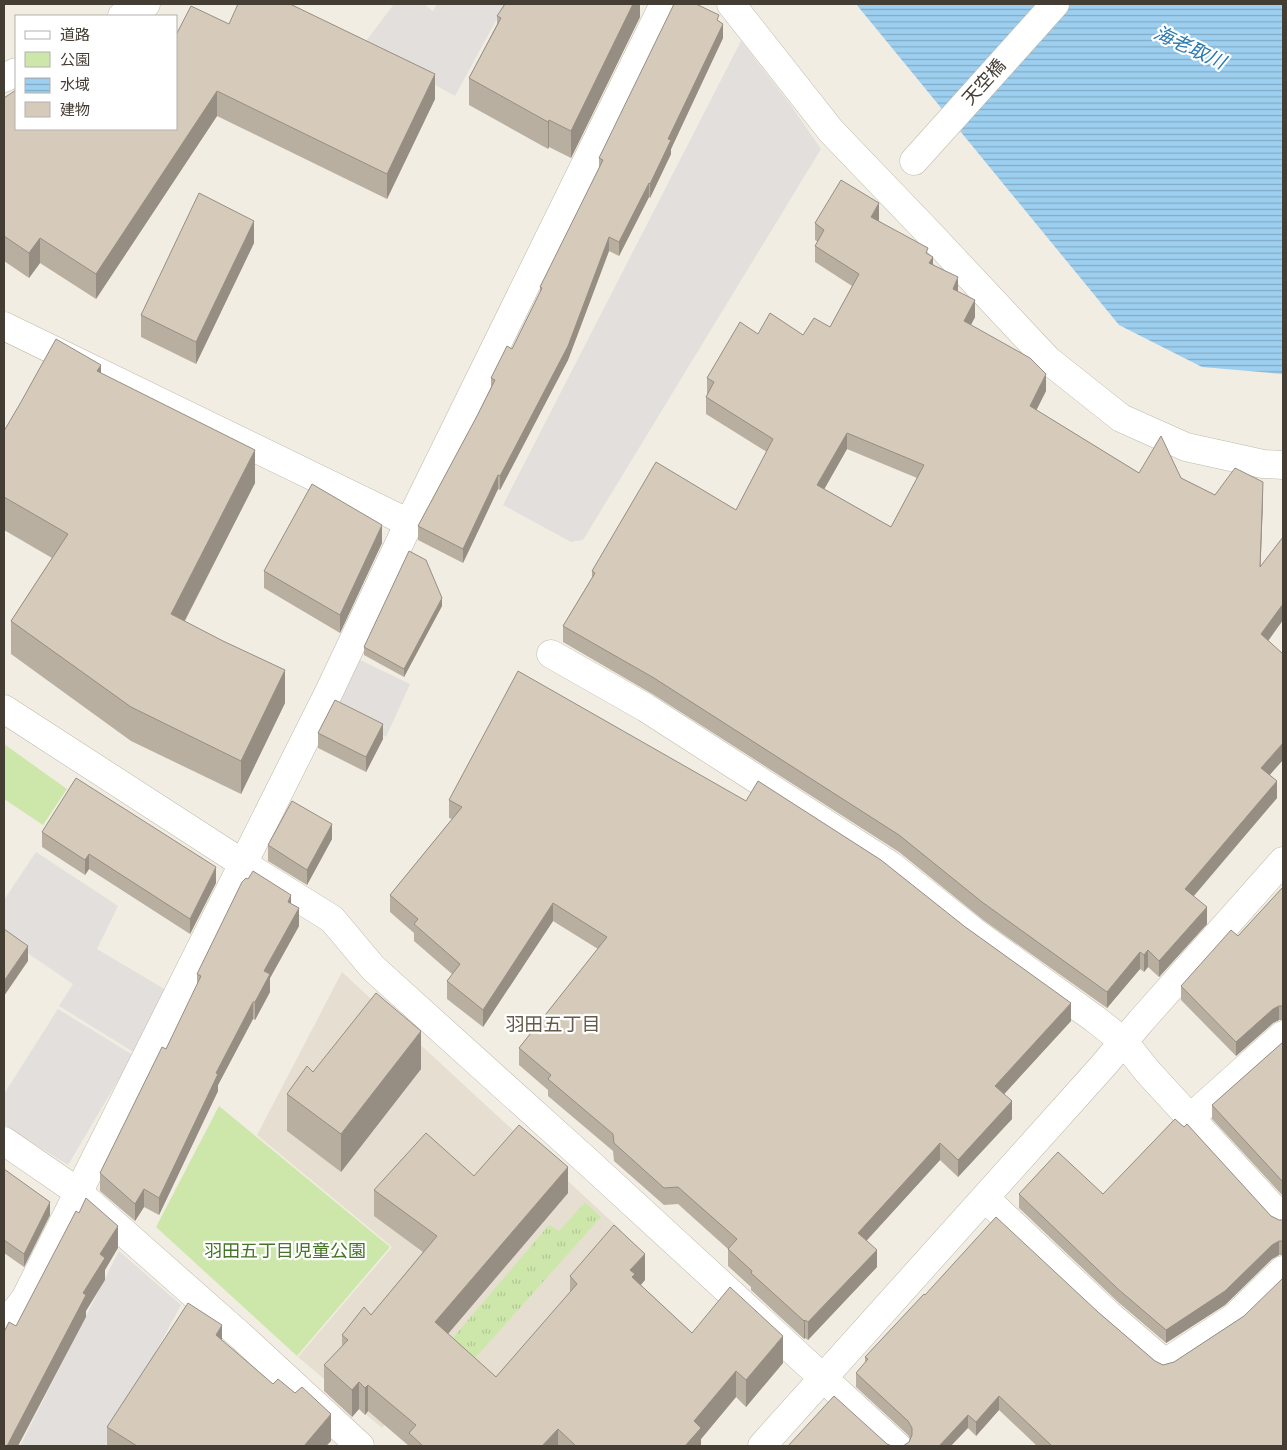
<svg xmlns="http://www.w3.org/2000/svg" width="1287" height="1450" viewBox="0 0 1287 1450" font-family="Karla,'Noto Sans JP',sans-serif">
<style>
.residential{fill:#e6dfd1}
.grass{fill:url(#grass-tufts)}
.park{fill:#cde7ab}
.parking{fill:#e2dfdc}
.water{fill:url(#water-rules)}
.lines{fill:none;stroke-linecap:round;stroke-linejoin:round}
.minor-casing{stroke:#c0b8a9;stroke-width:29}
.minor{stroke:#fff;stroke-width:28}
.wall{fill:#b8afa1;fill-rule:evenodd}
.shaded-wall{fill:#968e83}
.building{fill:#d6cbbb;stroke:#968e83;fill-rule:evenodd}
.labels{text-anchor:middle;stroke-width:4.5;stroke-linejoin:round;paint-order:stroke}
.street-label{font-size:18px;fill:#443d33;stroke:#fff}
.park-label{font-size:18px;fill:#467527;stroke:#fff}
.water-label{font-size:19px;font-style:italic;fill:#2c7ab0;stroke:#fff}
.neighbourhood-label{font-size:19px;fill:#665b4a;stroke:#fff}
</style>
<defs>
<pattern id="grass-tufts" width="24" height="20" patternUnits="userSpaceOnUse" patternTransform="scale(1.25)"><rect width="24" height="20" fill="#cde7ab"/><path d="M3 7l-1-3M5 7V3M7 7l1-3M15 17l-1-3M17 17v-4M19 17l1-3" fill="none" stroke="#b1c794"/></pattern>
<pattern id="water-rules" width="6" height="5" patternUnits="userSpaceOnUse" patternTransform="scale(1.25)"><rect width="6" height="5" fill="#9dd0f0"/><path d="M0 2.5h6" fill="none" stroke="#82aac3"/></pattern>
</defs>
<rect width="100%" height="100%" fill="#f2ede3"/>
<path class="residential" d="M 342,972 L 622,1231 L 495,1398 L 416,1392 L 382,1428 L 298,1357 L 392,1247 L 257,1135 Z"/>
<path class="grass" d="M 585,1202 L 601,1217 L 436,1402 L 416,1381 L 549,1225 L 559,1231 Z"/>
<path class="park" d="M 4,744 L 67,789 L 43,825 L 4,799 Z
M 219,1106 L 390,1247 L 297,1356 L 156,1227 Z"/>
<path class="parking" d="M 394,4 L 424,4 L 433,11 L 437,4 L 505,4 L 455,96 L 363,45 Z
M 741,41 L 790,104 L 821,149 L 583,540 L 571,542 L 503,505 Z
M 358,659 L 410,684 L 386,737 L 334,707 Z
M 36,852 L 118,906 L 97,949 L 166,990 L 135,1053 L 59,1006 L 73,984 L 4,937 L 4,900 Z
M 58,1009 L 133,1055 L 68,1165 L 4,1125 L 4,1094 Z
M 119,1251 L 181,1305 L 105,1446 L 20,1446 Z"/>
<path class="water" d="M 856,4 L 1283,4 L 1283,374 L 1202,367 L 1119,325 Z"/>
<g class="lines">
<g class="minor-casing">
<path id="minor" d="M 731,4 L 831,131 L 928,232 L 1048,360 L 1121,418 L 1186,447 L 1263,464 L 1283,465
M 122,16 L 146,4
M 4,78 L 16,72
M 914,161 L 1055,4
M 4,326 L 409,523
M 551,654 L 646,708 L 890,865 L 973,931 L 1095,1019 L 1124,1042 L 1148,1072 L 1283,1219
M 4,709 L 242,863 L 332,919 L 373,968 L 587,1161 L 897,1446
M 1190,1118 L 1283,1035
M 4,1141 L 78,1192 L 241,1336 L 360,1446
M 985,1198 L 1108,1314 L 1165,1363 L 1235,1317 L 1283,1270
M 4,1325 L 25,1299 L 329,692 L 409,523 L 664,4
M 762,1446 L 1102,1067 L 1141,1021 L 1283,861"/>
</g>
<use href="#minor" class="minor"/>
</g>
<path class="wall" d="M 640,4 L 640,17 L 571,158 L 549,147 L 548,149 L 469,105 L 469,78 L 497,24 L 497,16 Z
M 719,21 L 723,38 L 671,149 L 671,154 L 650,198 L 649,197 L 619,256 L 609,251 L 568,360 L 500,490 L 498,489 L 463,563 L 418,540 L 418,526 L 477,416 L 491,387 L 491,378 L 512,349 L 540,294 L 540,287 L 599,169 L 599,158 Z
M 229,24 L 435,99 L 387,199 L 217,116 L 96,299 L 40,263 L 29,278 L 4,261 L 4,98 L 176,129 Z
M 879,220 L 879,221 L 928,254 L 933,264 L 958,292 L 975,317 L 971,325 L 1046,391 L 1036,410 L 1139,473 L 1181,478 L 1215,495 L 1263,499 L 1260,566 L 1283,620 L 1269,640 L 1269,775 L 1277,798 L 1194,896 L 1207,924 L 1159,977 L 1148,967 L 1144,972 L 1140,969 L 1107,1008 L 982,919 L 899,852 L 654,695 L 563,642 L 563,626 L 592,578 L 592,571 L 736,510 L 767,452 L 706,414 L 706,397 L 707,395 L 707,378 L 758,334 L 803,335 L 830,327 L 852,286 L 815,262 L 815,246 L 818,242 L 815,240 L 815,223 ZM 847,449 L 917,478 L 891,527 L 824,489 Z
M 254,243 L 196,364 L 141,337 L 141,315 Z
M 101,373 L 255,483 L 185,621 L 285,703 L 241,794 L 131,741 L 11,654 L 11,621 L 52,558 L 4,530 L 4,431 Z
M 382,543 L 340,633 L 264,588 L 264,571 Z
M 442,606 L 404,677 L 364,655 L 364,647 Z
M 318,733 L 383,739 L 366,772 L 318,748 Z
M 449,800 L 1071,1021 L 1004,1094 L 1012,1119 L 958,1177 L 940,1160 L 867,1240 L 877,1267 L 808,1340 L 805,1338 L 804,1339 L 751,1290 L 751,1287 L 728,1266 L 728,1249 L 678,1204 L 664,1205 L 614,1161 L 613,1151 L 548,1096 L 548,1090 L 519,1065 L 519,1048 L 598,949 L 553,921 L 483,1027 L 447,999 L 447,981 L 452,974 L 414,941 L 414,933 L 390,912 L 390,895 L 452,819 L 449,818 Z
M 42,832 L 216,883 L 190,934 L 89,869 L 85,875 L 42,847 Z
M 332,839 L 307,885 L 268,861 L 268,845 Z
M 1283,887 L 1283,1020 L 1279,1020 L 1273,1023 L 1236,1056 L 1181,1000 L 1181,986 L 1238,936 Z
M 291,904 L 299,926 L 270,978 L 270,992 L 255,1020 L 253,1019 L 218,1085 L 218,1091 L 159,1215 L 144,1207 L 135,1221 L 100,1191 L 100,1173 L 166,1049 L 197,986 L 197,974 Z
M 1283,1042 L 1283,1196 L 1212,1119 L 1212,1105 Z
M 421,1069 L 341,1172 L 287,1131 L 287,1094 L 313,1072 Z
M 4,1169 L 50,1215 L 24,1267 L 4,1253 Z
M 474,1176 L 568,1193 L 448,1334 L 496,1377 L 570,1293 L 570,1276 L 645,1280 L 641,1285 L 692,1333 L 783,1363 L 746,1407 L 736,1397 L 701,1439 L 701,1446 L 409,1446 L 368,1411 L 365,1415 L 359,1409 L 352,1417 L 324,1391 L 324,1365 L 342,1346 L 342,1335 L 371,1315 L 423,1252 L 374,1216 L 374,1190 Z
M 1019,1194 L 1103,1194 L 1271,1216 L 1279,1220 L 1283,1220 L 1283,1255 L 1279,1255 L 1272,1259 L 1225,1305 L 1166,1343 L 1118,1302 L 1019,1208 Z
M 925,1295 L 1098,1312 L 1155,1361 L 1163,1365 L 1174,1362 L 1244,1316 L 1283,1446 L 1037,1446 L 999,1410 L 976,1436 L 968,1428 L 909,1442 L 910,1439 L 908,1435 L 856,1387 L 856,1373 L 865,1363 L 865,1357 Z
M 222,1340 L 331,1441 L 326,1446 L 107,1446 L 107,1427 Z"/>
<path class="shaded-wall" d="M 633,4 L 640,4 L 640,17 L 571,158 L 571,131 Z
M 723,24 L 723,38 L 671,149 L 671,154 L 650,198 L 650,184 L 668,139 Z
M 435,74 L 435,99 L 387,199 L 387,174 Z
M 217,91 L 217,116 L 96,299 L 96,274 Z
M 549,120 L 549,147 L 548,149 L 548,122 Z
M 649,183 L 649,197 L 619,256 L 619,242 Z
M 879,203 L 879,220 L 871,234 L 871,217 Z
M 254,221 L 254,243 L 196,364 L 196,342 Z
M 609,237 L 609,251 L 568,360 L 500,490 L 500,476 Z
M 40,238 L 40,263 L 29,278 L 29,253 Z
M 933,257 L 933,273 L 929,263 Z
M 958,277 L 958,294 L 953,289 Z
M 975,300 L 975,317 L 964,338 L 964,321 Z
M 101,365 L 101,398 L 97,371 Z
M 1046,374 L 1046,391 L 1030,423 L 1030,406 Z
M 847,433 L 847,449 L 817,502 L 817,485 Z
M 255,450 L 255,483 L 171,647 L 171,614 Z
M 498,475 L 498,489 L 463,563 L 463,549 Z
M 1263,482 L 1263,499 L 1260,583 L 1260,567 Z
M 382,525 L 382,543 L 340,633 L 340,615 Z
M 442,598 L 442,606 L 404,677 L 404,669 Z
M 1283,604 L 1283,620 L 1261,650 L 1261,634 Z
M 285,670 L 285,703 L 241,794 L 241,761 Z
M 383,724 L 383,739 L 366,772 L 366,757 Z
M 1283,743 L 1283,760 L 1261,785 L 1261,768 Z
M 1277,781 L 1277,798 L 1185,906 L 1185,889 Z
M 332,824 L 332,839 L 307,885 L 307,870 Z
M 89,854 L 89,869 L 85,875 L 85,860 Z
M 216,867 L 216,883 L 190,934 L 190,919 Z
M 291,895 L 291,912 L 288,902 Z
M 553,903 L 553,921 L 483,1027 L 483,1010 Z
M 1207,907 L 1207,924 L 1159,977 L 1159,961 Z
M 299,908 L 299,926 L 270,978 L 270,992 L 255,1020 L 255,1002 L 264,971 Z
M 28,946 L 28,961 L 4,996 L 4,981 Z
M 1148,950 L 1148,967 L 1144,972 L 1144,955 Z
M 1140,952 L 1140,969 L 1107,1008 L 1107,992 Z
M 253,1002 L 253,1019 L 218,1085 L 218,1091 L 159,1215 L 159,1198 L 216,1073 Z
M 1071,1003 L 1071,1021 L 995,1104 L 995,1086 Z
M 1279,1006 L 1279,1020 L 1273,1023 L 1236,1056 L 1236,1042 L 1273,1009 Z
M 421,1031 L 421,1069 L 341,1172 L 341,1134 Z
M 1012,1101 L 1012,1119 L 958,1177 L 958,1160 Z
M 940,1143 L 940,1160 L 858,1250 L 858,1233 Z
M 568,1167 L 568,1193 L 435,1349 L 435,1322 Z
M 144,1189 L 144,1207 L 135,1221 L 135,1204 Z
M 50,1202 L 50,1215 L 24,1267 L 24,1254 Z
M 118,1226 L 118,1248 L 105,1270 L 105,1280 L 86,1311 L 86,1317 L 18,1446 L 7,1446 L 100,1254 Z
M 1279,1241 L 1279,1255 L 1272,1259 L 1225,1305 L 1166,1343 L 1166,1330 L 1272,1245 Z
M 877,1250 L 877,1267 L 808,1340 L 808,1322 Z
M 645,1254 L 645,1280 L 635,1291 L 630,1270 Z
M 805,1320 L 805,1338 L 804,1339 L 804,1321 Z
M 222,1325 L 222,1352 L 216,1335 Z
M 783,1336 L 783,1363 L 746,1407 L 746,1380 Z
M 736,1371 L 736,1397 L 701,1439 L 701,1446 L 685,1446 L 694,1421 Z
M 359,1382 L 359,1409 L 352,1417 L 352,1390 Z
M 368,1385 L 368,1411 L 365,1415 L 365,1388 Z
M 999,1396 L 999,1410 L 976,1436 L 976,1422 Z
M 331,1414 L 331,1441 L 326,1446 L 304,1446 Z
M 968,1415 L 968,1428 L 951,1446 L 939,1446 Z
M 558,1429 L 558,1446 L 542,1446 Z"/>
<path class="building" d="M 238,4 L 290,4 L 435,74 L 387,174 L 217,91 L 96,274 L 40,238 L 29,253 L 4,236 L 4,98 L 16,90 L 16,129 L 176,129 L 176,35 L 191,6 L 229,24 Z
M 505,4 L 633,4 L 571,131 L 549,120 L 548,122 L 469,78 L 501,18 L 497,16 Z
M 674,4 L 696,4 L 719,15 L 717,20 L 723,24 L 668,139 L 671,140 L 650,184 L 649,183 L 619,242 L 609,237 L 568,346 L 500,476 L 498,475 L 463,549 L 418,526 L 477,416 L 495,380 L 491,378 L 507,346 L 512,349 L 542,288 L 540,287 L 603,160 L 599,158 Z
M 841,180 L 879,203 L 871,217 L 928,248 L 926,253 L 933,257 L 929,263 L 958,277 L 953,289 L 975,300 L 964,321 L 1030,358 L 1046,374 L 1030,406 L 1139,473 L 1161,436 L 1181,478 L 1215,495 L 1235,468 L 1263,482 L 1260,567 L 1283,537 L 1283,604 L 1261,634 L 1283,654 L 1283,743 L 1261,768 L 1277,781 L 1185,889 L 1207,907 L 1159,961 L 1148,950 L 1144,955 L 1140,952 L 1107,992 L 982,902 L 899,835 L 654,678 L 563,626 L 595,573 L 592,571 L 656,462 L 736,510 L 773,439 L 706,397 L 714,382 L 707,378 L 740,322 L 758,334 L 770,313 L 803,335 L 814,318 L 830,327 L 859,274 L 815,246 L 824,230 L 815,223 ZM 847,433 L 924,465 L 891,527 L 817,485 Z
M 199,193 L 254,221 L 196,342 L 141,315 Z
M 56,339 L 101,365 L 97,371 L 255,450 L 171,614 L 223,641 L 285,670 L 241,761 L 131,707 L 11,621 L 68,534 L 4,497 L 4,431 L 21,402 Z
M 312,484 L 382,525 L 340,615 L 264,571 Z
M 409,551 L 426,560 L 442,598 L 404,669 L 364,647 Z
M 518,671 L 746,801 L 758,781 L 881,860 L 964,926 L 1071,1003 L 995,1086 L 1012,1101 L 958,1160 L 940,1143 L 858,1233 L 877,1250 L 808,1322 L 805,1320 L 804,1321 L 751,1273 L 752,1271 L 728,1249 L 737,1239 L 678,1187 L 664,1188 L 614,1143 L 613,1134 L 548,1079 L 551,1075 L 519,1048 L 607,937 L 553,903 L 483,1010 L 447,981 L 460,964 L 414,924 L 418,919 L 390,895 L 462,807 L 449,800 Z
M 335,700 L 383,724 L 366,757 L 318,733 Z
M 76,778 L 216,867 L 190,919 L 89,854 L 85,860 L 42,832 Z
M 292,801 L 332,824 L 307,870 L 268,845 Z
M 253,871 L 291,895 L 288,902 L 299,908 L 264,971 L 270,974 L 255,1002 L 253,1002 L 216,1073 L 218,1074 L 159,1198 L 144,1189 L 135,1204 L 100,1173 L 162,1047 L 166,1049 L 201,976 L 197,974 L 242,882 L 246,878 L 248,879 Z
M 1283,887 L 1283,1006 L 1279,1006 L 1273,1009 L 1236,1042 L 1181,986 L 1231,930 L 1238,936 Z
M 4,929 L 28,946 L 4,981 Z
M 376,993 L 421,1031 L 341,1134 L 287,1094 L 307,1066 L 313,1072 Z
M 1283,1042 L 1283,1182 L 1212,1105 Z
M 1175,1119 L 1184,1127 L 1187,1124 L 1271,1216 L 1279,1220 L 1283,1220 L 1283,1241 L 1279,1241 L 1272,1245 L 1225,1291 L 1166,1330 L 1118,1289 L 1019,1194 L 1058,1152 L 1103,1194 Z
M 519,1125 L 568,1167 L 435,1322 L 496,1377 L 577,1284 L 570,1276 L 614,1225 L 645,1254 L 630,1270 L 635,1274 L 632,1277 L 692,1333 L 730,1287 L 783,1336 L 746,1380 L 736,1371 L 694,1421 L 701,1428 L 685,1446 L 576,1446 L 558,1429 L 542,1446 L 423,1446 L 409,1433 L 416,1425 L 368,1385 L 365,1388 L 359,1382 L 352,1390 L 324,1365 L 348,1340 L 342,1335 L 364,1307 L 371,1315 L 437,1236 L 374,1190 L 426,1133 L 474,1176 Z
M 4,1169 L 50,1202 L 24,1254 L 4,1240 Z
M 86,1198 L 118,1226 L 100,1254 L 105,1258 L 83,1293 L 86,1295 L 7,1446 L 4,1446 L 4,1332 L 9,1322 L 16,1326 L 76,1211 L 79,1213 Z
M 996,1217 L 1098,1312 L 1155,1361 L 1163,1365 L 1174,1362 L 1244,1316 L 1283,1278 L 1283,1446 L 1052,1446 L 999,1396 L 976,1422 L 968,1415 L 939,1446 L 903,1446 L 909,1442 L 912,1435 L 912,1428 L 908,1421 L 856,1373 L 868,1359 L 865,1357 L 924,1294 L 925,1295 Z
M 188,1303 L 222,1325 L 216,1335 L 273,1384 L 278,1379 L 295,1393 L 302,1387 L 331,1414 L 304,1446 L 137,1446 L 107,1427 Z
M 834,1396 L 887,1444 L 892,1446 L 788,1446 Z"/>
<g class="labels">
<g class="street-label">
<text transform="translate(984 82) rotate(-48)" y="6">天空橋</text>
</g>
<g class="park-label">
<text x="285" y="1257">羽田五丁目児童公園</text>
</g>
<g class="water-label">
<text transform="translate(1190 47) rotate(25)" y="7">海老取川</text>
</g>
<g class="neighbourhood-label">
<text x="553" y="1031">羽田五丁目</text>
</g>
</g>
<rect width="1287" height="1450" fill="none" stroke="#443d33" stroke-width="10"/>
<rect x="15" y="15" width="162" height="115" fill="#ffffff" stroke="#b4b1ad"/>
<rect x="25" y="31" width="25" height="8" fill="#ffffff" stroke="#b4b1ad"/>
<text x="60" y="40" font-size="15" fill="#443d33">道路</text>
<rect x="25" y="52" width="25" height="15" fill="#cde7ab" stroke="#b4b1ad"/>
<text x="60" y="65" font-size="15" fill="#443d33">公園</text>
<rect x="25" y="78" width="25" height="15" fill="url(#water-rules)" stroke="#b4b1ad"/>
<text x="60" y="90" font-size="15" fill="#443d33">水域</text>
<rect x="25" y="102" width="25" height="15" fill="#d6cbbb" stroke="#b4b1ad"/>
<text x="60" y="115" font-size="15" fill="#443d33">建物</text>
</svg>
